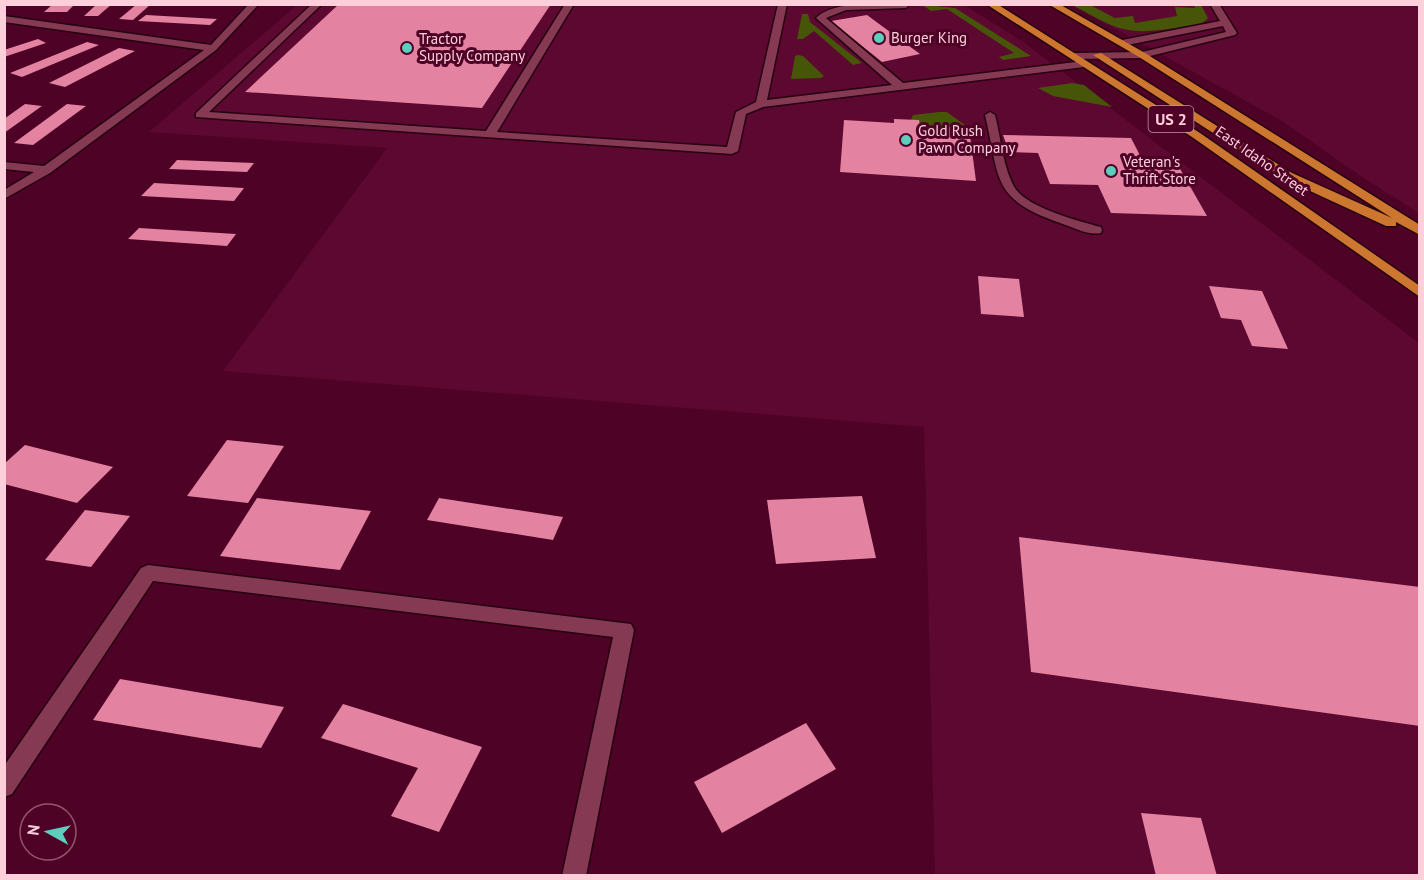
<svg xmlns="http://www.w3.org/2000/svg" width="1424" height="880" viewBox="0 0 1424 880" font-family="'PT Sans',sans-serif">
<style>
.built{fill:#5c0830}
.green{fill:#475509}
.building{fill:#e482a1}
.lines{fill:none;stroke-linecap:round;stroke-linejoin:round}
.service-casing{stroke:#260210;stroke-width:3}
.trunk-casing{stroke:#260210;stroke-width:3}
.service{fill:#853953;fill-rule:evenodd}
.trunk{fill:#cd7630;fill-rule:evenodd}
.poi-dot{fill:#5ccebb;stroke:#4e0326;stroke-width:2}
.labels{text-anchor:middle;stroke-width:6;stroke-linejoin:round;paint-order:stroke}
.far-poi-label{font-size:15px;fill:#fdcfdb;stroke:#4e0326;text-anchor:start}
.far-street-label{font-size:15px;fill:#fdcfdb;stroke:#4e0326}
.shield{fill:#4e0326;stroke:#c892a5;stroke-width:1.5}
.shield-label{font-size:16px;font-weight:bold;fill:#fdcfdb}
</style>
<rect width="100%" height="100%" fill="#4e0326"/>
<path class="built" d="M 297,5 L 964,5 L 1022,41 L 1419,343 L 1419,875 L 935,875 L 924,427 L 223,371 L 387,148 L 149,132 Z
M 1072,5 L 1419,5 L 1419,213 L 1365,179 L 1282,121 Z"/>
<path class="green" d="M 926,5 L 955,8 L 1031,56 L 1003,60 L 999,57 L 1014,53 L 947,9 L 931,11 L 924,6 Z
M 1072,5 L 1090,5 L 1115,18 L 1133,16 L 1135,23 L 1177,16 L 1175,7 L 1195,8 L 1194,5 L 1201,5 L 1208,18 C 1202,26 1191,25 1182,27 C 1126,36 1120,31 1072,5 Z
M 802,14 L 808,14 L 810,22 L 862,63 L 853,65 L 814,31 L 803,39 L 797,39 Z
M 798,55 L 803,56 L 824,76 L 821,78 L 791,79 L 795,56 Z
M 1072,83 L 1084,85 L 1112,107 L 1053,96 L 1038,88 Z
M 939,112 L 947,112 L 969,128 L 920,125 L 919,121 L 911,120 L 913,115 Z"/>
<path class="building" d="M 53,4 L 75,4 L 67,12 L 44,12 Z
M 97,4 L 112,4 L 98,16 L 84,16 Z
M 137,4 L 151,4 L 133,20 L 119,19 Z
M 339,4 L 551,4 L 482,108 L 245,92 Z
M 146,15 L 217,19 L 210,25 L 138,21 Z
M 867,15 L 920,54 L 882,62 L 831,21 Z
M 38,39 L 46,43 L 4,57 L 4,50 Z
M 87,42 L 99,45 L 22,77 L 10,73 Z
M 119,48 L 135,51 L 65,87 L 49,83 Z
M 25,104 L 42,106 L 4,133 L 4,119 Z
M 67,104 L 86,106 L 33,145 L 14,143 Z
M 894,119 L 919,120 L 920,125 L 969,128 L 976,181 L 840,172 L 844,120 L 894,123 Z
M 1003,135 L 1131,138 L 1146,167 L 1179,167 L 1207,216 L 1111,213 L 1098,185 L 1050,184 L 1038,153 L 1009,152 Z
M 177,160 L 254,163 L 247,172 L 169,169 Z
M 154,183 L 244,188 L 234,201 L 141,196 Z
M 139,228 L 236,234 L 227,246 L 128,239 Z
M 978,276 L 1019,279 L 1024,317 L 981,314 Z
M 1209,286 L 1262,291 L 1288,349 L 1252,346 L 1241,320 L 1221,318 Z
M 227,440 L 284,446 L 248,503 L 187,496 Z
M 25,445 L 113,467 L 77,503 L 4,484 L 4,464 Z
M 862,496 L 876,558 L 776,564 L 767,500 Z
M 257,498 L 371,511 L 340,570 L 220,556 Z
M 439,498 L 563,517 L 553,540 L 427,520 Z
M 85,510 L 130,516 L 91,567 L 45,560 Z
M 1019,537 L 1420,587 L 1420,726 L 1031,672 Z
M 120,679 L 284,707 L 261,748 L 93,720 Z
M 343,704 L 482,747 L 439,832 L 391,816 L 418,768 L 321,738 Z
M 806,723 L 836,769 L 722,833 L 694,782 Z
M 1141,813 L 1201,818 L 1217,876 L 1156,876 Z"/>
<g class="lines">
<g class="service-casing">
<path id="service" d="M 249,4 L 259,4 L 216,50 L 50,173 L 4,199 L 4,190 L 34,172 L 4,169 L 4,162 L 44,166 L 204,50 L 4,22 L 4,16 L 211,45 Z
M 312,4 L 322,4 L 209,112 L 486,131 L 565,4 L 574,4 L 497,132 L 727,147 L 736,112 L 756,102 L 778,4 L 787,4 L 767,100 L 892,85 L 816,18 C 834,0 885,4 910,4 L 906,8 L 846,10 L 826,18 L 903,83 L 1084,61 L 1089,64 L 1084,67 L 763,107 L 746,114 L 738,151 L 732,154 L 196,117 L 196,113 Z
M 1210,4 L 1219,4 L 1237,33 L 1235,35 L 1142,58 L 1073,59 L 1068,56 L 1073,53 L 1142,52 L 1226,32 L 1223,26 L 1122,46 L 1117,43 L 1122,40 L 1220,21 Z
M 990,112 L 995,115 C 1001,138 1003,168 1015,188 C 1028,208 1079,221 1101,227 L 1102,230 L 1101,233 C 1089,236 1072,227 1060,223 C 991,199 1000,179 985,115 Z
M 148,565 L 631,624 L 634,630 L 586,876 L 562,876 L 613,637 L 153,581 L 12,794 L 4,797 L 4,766 L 141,568 Z"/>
</g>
<g class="trunk-casing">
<path id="trunk" d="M 986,4 L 997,4 L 1200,133 L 1420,286 L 1420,297 L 1192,137 Z
M 1048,4 L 1059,4 L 1145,53 L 1420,225 L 1420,235 L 1396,222 L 1396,226 L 1386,226 L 1284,179 L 1093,55 L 1101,53 L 1292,173 L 1392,218 L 1139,57 Z"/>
</g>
<use href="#service" class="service"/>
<use href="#trunk" class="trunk"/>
</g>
<g class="poi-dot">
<circle cx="879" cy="38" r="6"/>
<circle cx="407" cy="48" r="6"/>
<circle cx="906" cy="140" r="6"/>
<circle cx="1111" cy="171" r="6"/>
</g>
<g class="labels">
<g class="far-poi-label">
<text x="891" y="43">Burger King</text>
<text x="419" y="44">Tractor<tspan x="419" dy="17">Supply Company</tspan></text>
<text x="918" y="136">Gold Rush<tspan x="918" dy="17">Pawn Company</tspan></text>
<text x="1123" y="167">Veteran's<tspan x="1123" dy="17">Thrift Store</tspan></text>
</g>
<g class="far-street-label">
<text transform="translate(1262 161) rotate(35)" y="5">East Idaho Street</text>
</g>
<rect class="shield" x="1148.5" y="106" width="45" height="26" rx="4.5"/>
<g class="shield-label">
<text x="1171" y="125">US 2</text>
</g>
</g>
<rect width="1424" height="880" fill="none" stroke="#fdcfdb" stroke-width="12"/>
<g transform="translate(48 832) rotate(278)"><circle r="28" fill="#4e0326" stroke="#94556e" stroke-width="1.5"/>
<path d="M0-4.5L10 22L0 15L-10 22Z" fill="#5ccebb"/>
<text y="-9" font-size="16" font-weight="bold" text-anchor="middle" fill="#fdcfdb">N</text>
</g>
</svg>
